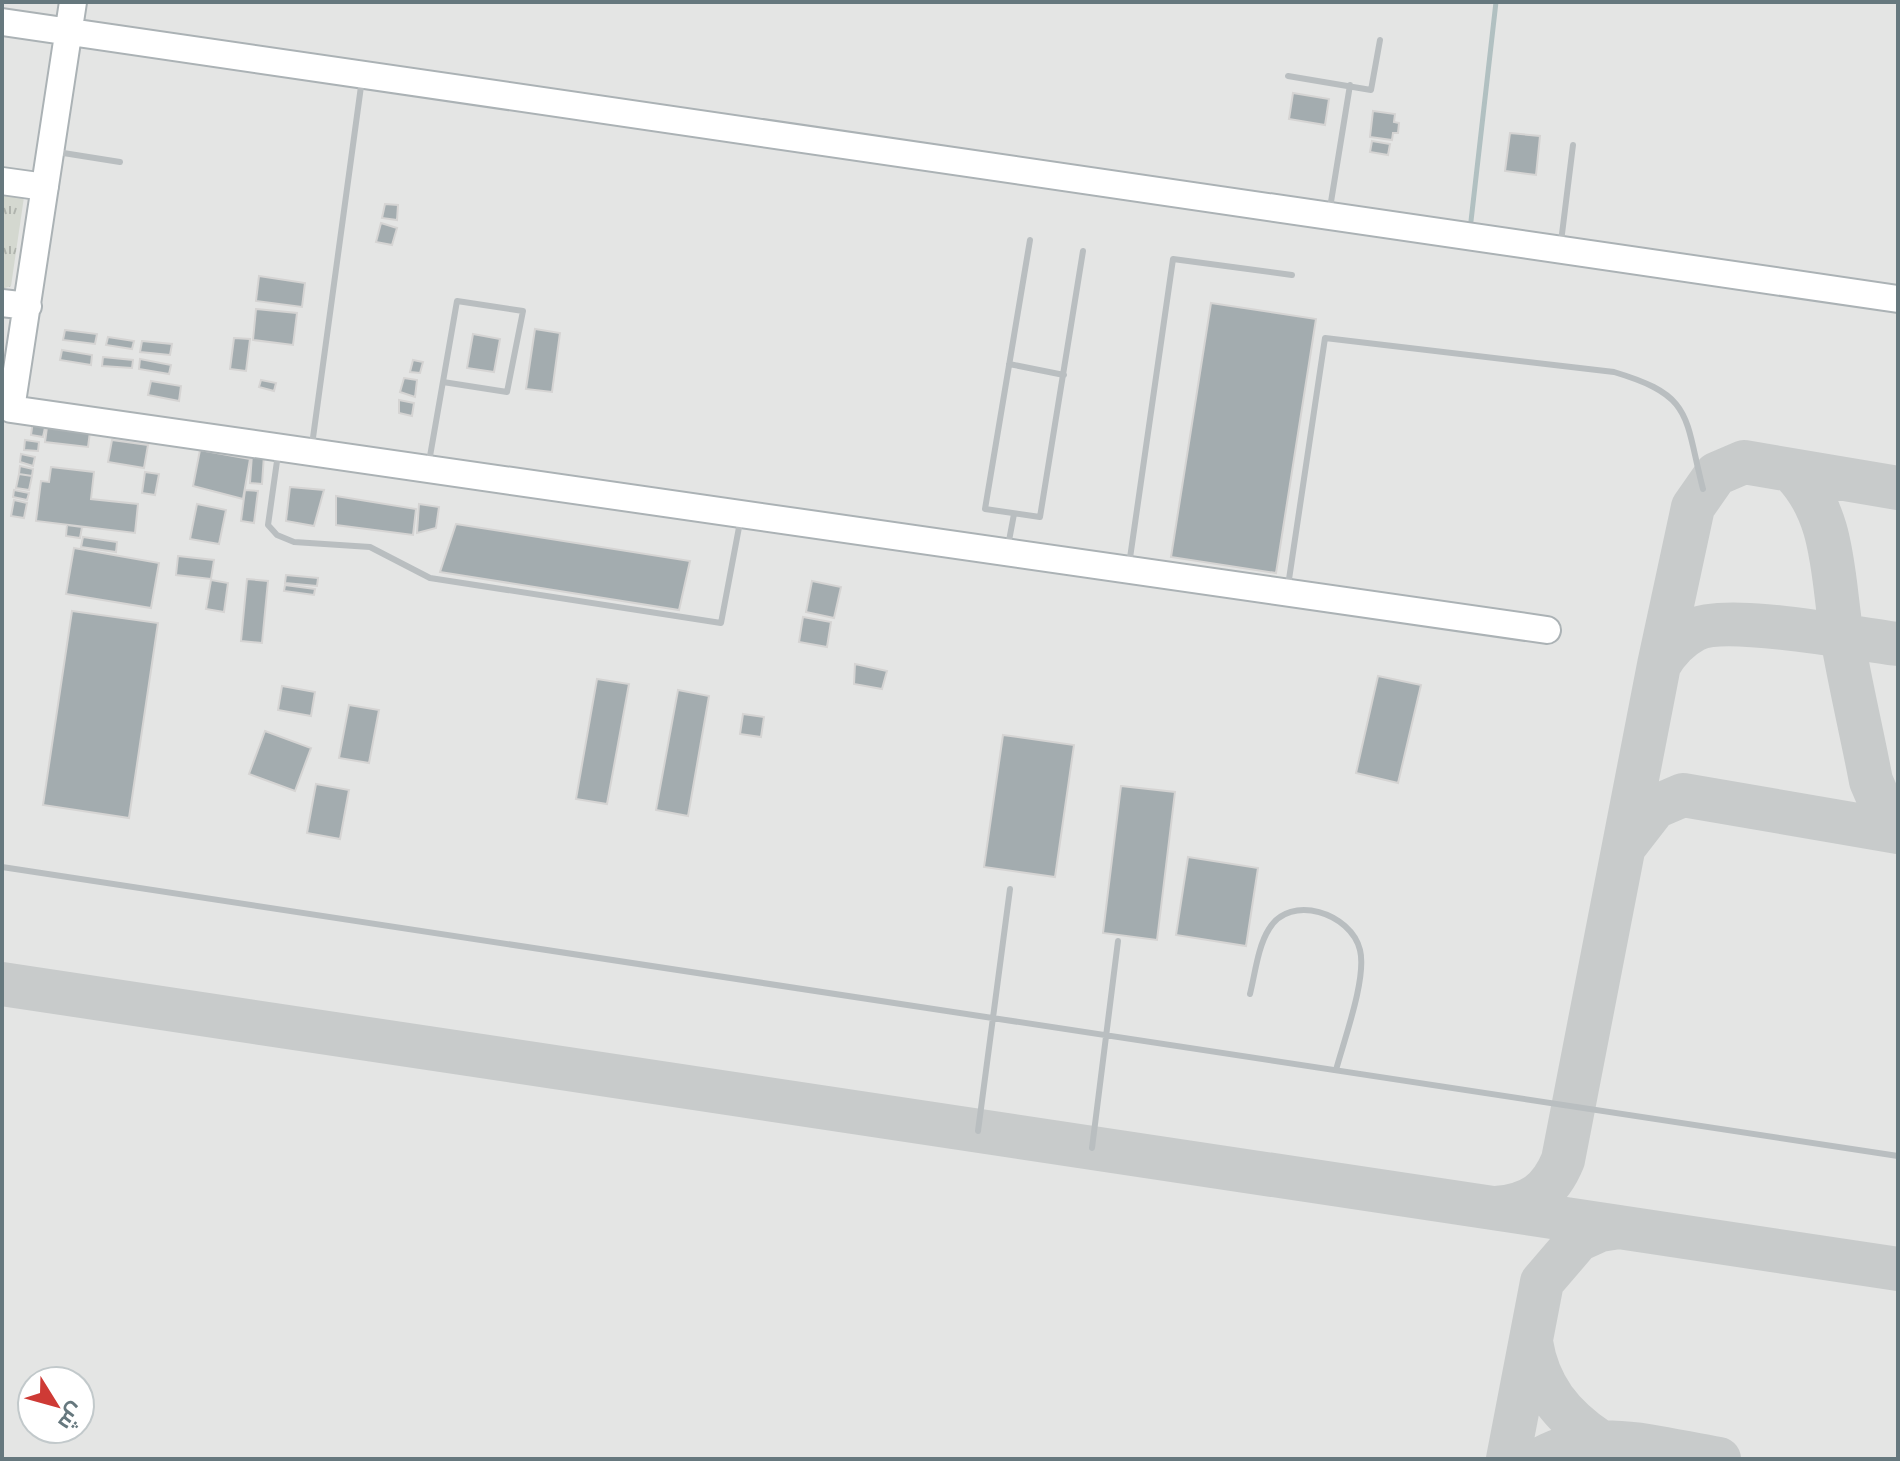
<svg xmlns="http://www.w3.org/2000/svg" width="1900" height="1461" viewBox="0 0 1900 1461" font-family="'Roboto Condensed',Cairo,sans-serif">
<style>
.built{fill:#e4e5e4;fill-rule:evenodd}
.grass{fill:url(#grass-tufts)}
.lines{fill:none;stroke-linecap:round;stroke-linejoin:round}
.stream{stroke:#b1c0c1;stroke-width:5}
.taxiway{stroke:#c8cbcb;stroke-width:44}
.building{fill:#a3acaf;stroke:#d5d4d3;stroke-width:2}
.secondary-casing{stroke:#abb2b5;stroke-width:30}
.lane{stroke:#b9bec0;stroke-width:6}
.secondary{stroke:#fff;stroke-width:26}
</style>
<defs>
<pattern id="grass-tufts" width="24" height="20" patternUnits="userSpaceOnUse" patternTransform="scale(2)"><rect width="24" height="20" fill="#d4d8d0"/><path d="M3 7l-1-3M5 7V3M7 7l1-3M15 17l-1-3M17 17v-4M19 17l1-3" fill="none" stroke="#b0b4ae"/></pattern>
</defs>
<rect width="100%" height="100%" fill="#f4f3f0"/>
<path class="built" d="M 2,2 L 1898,2 L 1898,1459 L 2,1459 ZM 32,1381 L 80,1381 L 80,1429 L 32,1429 Z"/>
<path class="grass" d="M 11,191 L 24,197 L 11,286 L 2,289 L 2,205 L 4,194 Z"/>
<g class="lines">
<path class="stream" d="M 1471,221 L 1496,2"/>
<path class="taxiway" d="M 1791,470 C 1836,514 1832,578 1842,636 C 1850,684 1862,733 1871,781 L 1880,802 L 1898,821
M 1659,665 L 1693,507 L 1716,474 L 1744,462 L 1898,488
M 1624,847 L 1655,807 L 1683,795 L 1898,832
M 2,984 L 1898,1269
M 1496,1208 C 1531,1205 1550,1192 1563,1160 L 1659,665 C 1667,651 1679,638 1694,630 C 1726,613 1856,639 1898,644
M 1531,1342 C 1538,1387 1562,1416 1599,1441
M 1508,1459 L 1542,1282 L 1578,1240 L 1600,1230 L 1619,1227
M 1541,1459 C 1595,1427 1662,1450 1719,1459"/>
</g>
<path class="building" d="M 1293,93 L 1329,99 L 1325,125 L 1289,119 Z
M 1373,111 L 1395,114 L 1394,122 L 1399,123 L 1398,133 L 1393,133 L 1392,140 L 1370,137 Z
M 1510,133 L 1540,136 L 1536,175 L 1505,171 Z
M 1372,141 L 1390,144 L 1388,155 L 1370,152 Z
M 385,204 L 398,205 L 397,220 L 382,218 Z
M 381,223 L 397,228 L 392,245 L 376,242 Z
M 259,276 L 305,283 L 302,307 L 256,301 Z
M 1211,303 L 1316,319 L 1276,573 L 1171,557 Z
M 256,309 L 297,313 L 293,345 L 253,340 Z
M 535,329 L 560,333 L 552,392 L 526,389 Z
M 65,330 L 97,334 L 95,344 L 63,340 Z
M 473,334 L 500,339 L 494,372 L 467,368 Z
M 108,337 L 134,341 L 132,349 L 106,345 Z
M 234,338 L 250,339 L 246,371 L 230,369 Z
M 142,341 L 172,344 L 170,355 L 140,352 Z
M 62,350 L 92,355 L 91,365 L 60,360 Z
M 103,357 L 133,360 L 132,368 L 102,366 Z
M 140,359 L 171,365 L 169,374 L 139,369 Z
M 413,360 L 423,362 L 420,373 L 410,372 Z
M 404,378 L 417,380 L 415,397 L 400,392 Z
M 261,380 L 276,383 L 274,391 L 259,387 Z
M 151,381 L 181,386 L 179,401 L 148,395 Z
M 399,400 L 414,403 L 412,416 L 399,413 Z
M 33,420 L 46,423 L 43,437 L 31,435 Z
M 47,427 L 90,432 L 88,447 L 45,442 Z
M 25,440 L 39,442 L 38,451 L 24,450 Z
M 112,440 L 148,445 L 144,468 L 108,462 Z
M 200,450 L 250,459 L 243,499 L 193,486 Z
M 21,454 L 35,457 L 33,466 L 20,462 Z
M 252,454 L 264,455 L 262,484 L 250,483 Z
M 20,466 L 33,469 L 32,476 L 19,474 Z
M 51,467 L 94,472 L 91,499 L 138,504 L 135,533 L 36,521 L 41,481 L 49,482 Z
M 145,472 L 159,474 L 155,495 L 142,493 Z
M 19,474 L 32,476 L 29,490 L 16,488 Z
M 290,487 L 324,490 L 314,526 L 286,521 Z
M 14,490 L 29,493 L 27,500 L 13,497 Z
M 245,490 L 258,491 L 254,523 L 241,521 Z
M 336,496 L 416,509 L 413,535 L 336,525 Z
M 14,500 L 27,503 L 24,518 L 11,516 Z
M 197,504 L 226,510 L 219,544 L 190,539 Z
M 419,504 L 439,507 L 436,528 L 417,533 Z
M 456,524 L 690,561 L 679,610 L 440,572 Z
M 67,525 L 82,527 L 80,538 L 66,536 Z
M 83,537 L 117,542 L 116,552 L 81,547 Z
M 74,548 L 159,563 L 151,608 L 66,594 Z
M 178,556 L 214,560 L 211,579 L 176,575 Z
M 286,575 L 318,578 L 317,586 L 285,583 Z
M 247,579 L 268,581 L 262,643 L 241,641 Z
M 211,580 L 228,583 L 224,612 L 206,609 Z
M 812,581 L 841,587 L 834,618 L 806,612 Z
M 285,585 L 315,589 L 314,595 L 284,591 Z
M 72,611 L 158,623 L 129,818 L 43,805 Z
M 803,617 L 831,622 L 827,647 L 799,642 Z
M 855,664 L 887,671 L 882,689 L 854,684 Z
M 1378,676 L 1421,685 L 1398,783 L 1356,773 Z
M 597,679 L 629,684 L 607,804 L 576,799 Z
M 282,686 L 315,692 L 311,716 L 278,710 Z
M 678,690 L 709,696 L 688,816 L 656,810 Z
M 349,705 L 379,710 L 369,763 L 339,758 Z
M 743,714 L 764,717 L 761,737 L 740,734 Z
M 265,731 L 311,748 L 295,791 L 249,774 Z
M 1003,735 L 1074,745 L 1055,877 L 984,867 Z
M 316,784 L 349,790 L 340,839 L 307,833 Z
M 1121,786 L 1175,792 L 1157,940 L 1103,933 Z
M 1188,857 L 1258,868 L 1246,946 L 1176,935 Z"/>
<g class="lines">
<g class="secondary-casing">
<path id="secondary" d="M 73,2 L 11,409 L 1547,630
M 2,22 L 1898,299
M 2,181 L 45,187
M 2,303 L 28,306"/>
</g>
<path class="lane" d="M 1288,76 L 1371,90 L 1380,40
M 57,152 L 120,162
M 1330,208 L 1350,85
M 1030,240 L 985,509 L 1040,517 L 1083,251
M 1561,242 L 1573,145
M 1009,364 L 1064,375
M 312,445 L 362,79
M 278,454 L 268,525 L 277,535 L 294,542 L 370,547 L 430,578 L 721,623 L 740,522
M 429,462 L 457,301 L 523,311 L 507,392 L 443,382
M 1008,546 L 1014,514
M 1129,565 L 1173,259 L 1292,275
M 1288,586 L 1325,338 L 1614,372 C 1694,396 1684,415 1703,489
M 2,867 L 1898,1156
M 1250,994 C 1255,974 1258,946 1269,929 C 1290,893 1351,913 1360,950 C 1367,978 1344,1040 1336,1070
M 978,1131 L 1010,889
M 1092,1148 L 1118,941"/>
<use href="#secondary" class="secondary"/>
</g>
<rect width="1900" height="1461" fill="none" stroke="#66787e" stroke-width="8"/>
<g transform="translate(56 1405) rotate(127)"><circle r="38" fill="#ffffff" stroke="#c2c9cb" stroke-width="2"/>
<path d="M0-6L14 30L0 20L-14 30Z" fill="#ce3a35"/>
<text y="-12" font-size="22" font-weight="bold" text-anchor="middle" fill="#66787e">ش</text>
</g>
</svg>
